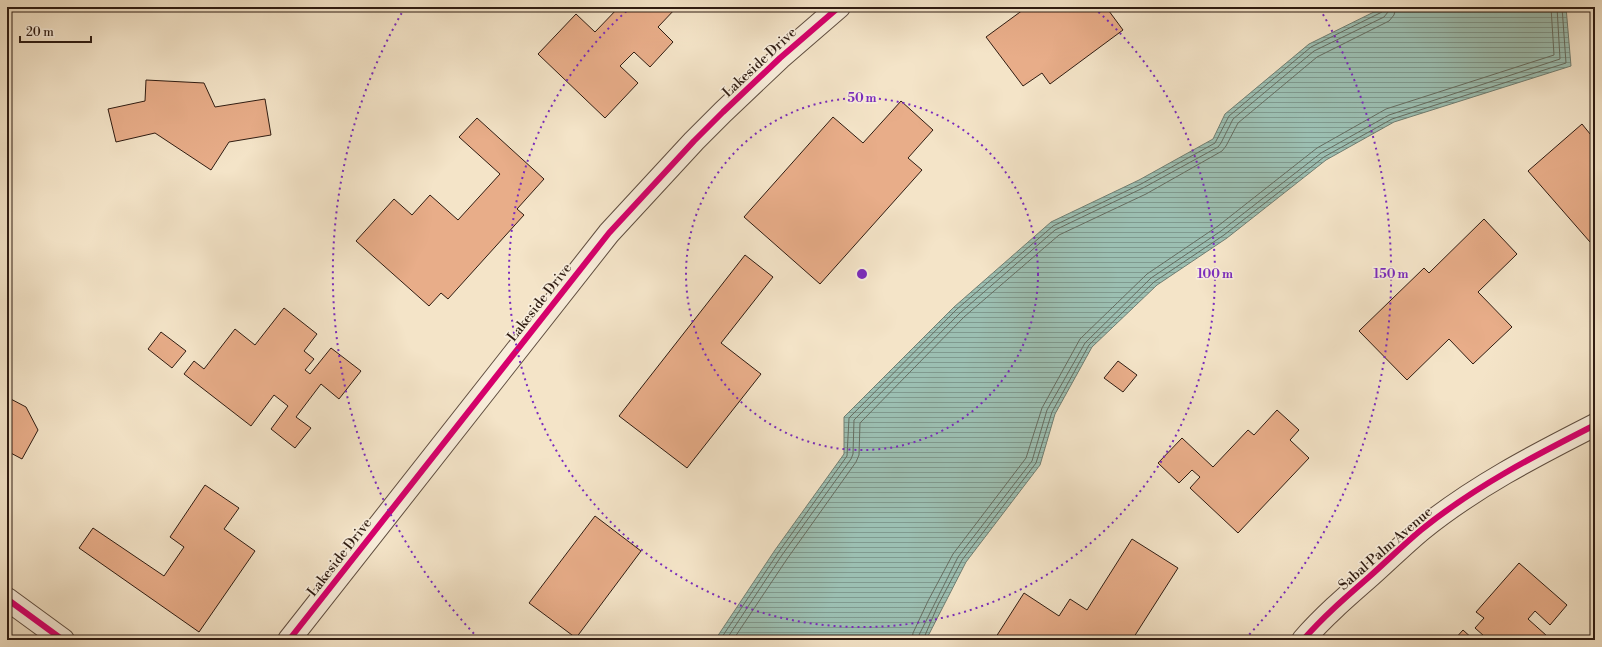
<svg xmlns="http://www.w3.org/2000/svg" width="1602" height="647" viewBox="0 0 1602 647" font-family="'Libre Bodoni',serif">
<style>
.water{fill:url(#water-rules);stroke:#707e72}
.lines{fill:none;stroke-linecap:round;stroke-linejoin:round}
.shore{stroke:#666e62;stroke-width:1}
.building{fill:#e8ad89;stroke:#2f1c12}
.minor-casing{stroke:#604e40;stroke-width:24}
.minor{stroke:#f8eddb;stroke-width:22}
.cycleway-casing{stroke:#f8eddb;stroke-width:8}
.cycleway{stroke:#d6006c;stroke-width:6}
.ring{fill:none;stroke:#7b2cbf;stroke-width:2;stroke-dasharray:2 4}
.labels{text-anchor:middle;stroke-width:3.5;stroke-linejoin:round;paint-order:stroke}
.street-label{font-size:14px;fill:#2f1c12;stroke:#f8eddb}
.centre{fill:#7b2cbf;stroke:#f8eddb;stroke-width:2}
.ring-label{font-size:12px;text-anchor:middle;font-weight:bold;fill:#7b2cbf;stroke:#f8eddb;stroke-width:3.5;stroke-linejoin:round;paint-order:stroke}
</style>
<defs>
<pattern id="water-rules" width="6" height="5" patternUnits="userSpaceOnUse"><rect width="6" height="5" fill="#9cbfb2"/><path d="M0 2.5h6" fill="none" stroke="#809a8f"/></pattern>
</defs>
<rect width="100%" height="100%" fill="#f4e4c8"/>
<filter id="stains"><feTurbulence type="fractalNoise" baseFrequency=".005" numOctaves="4"/><feColorMatrix values="0 0 0 0 .2 0 0 0 0 .09 0 0 0 0 .02 0 0 0 .5 -.17"/></filter>
<radialGradient id="worn" r=".72"><stop offset=".6" stop-color="#630" stop-opacity="0"/><stop offset="1" stop-color="#630" stop-opacity=".3"/></radialGradient>
<path class="water" d="M 1384,7 L 1566,7 L 1571,66 L 1394,122 L 1326,160 L 1227,238 L 1157,285 L 1092,347 L 1055,414 L 1040,465 L 966,562 L 926,640 L 715,640 L 775,550 L 844,454 L 844,417 L 954,307 L 1051,222 L 1139,180 L 1213,139 L 1225,114 L 1309,44 Z"/>
<g class="lines">
<path class="shore" d="M 720,640 L 778,553 L 847,456 L 849,418 L 957,309 L 1053,226 L 1141,184 L 1215,143 L 1229,116 L 1311,47 L 1382,12 L 1384,7
M 726,640 L 782,555 L 851,459 L 853,454 L 854,420 L 960,313 L 1055,230 L 1143,188 L 1218,147 L 1221,143 L 1233,119 L 1314,51 L 1384,17 L 1388,12 L 1390,7
M 733,640 L 787,559 L 856,462 L 859,455 L 860,423 L 964,317 L 1059,235 L 1146,194 L 1222,151 L 1226,146 L 1238,123 L 1317,57 L 1389,21 L 1394,15 L 1396,7
M 912,640 L 913,633 L 928,601 L 953,554 L 1026,458 L 1042,408 L 1080,339 L 1147,274 L 1218,226 L 1317,148 L 1386,109 L 1554,55 L 1551,7
M 918,640 L 919,635 L 958,557 L 1032,461 L 1047,410 L 1085,343 L 1151,278 L 1221,231 L 1321,153 L 1389,115 L 1560,59 L 1557,7
M 923,640 L 938,605 L 962,560 L 1036,463 L 1052,412 L 1089,345 L 1154,282 L 1224,235 L 1324,157 L 1392,119 L 1566,63 L 1562,7"/>
</g>
<path class="building" d="M 619,7 L 677,7 L 658,27 L 673,42 L 650,67 L 634,52 L 620,66 L 638,83 L 605,118 L 538,54 L 576,14 L 595,32 Z
M 1027,7 L 1106,7 L 1123,30 L 1050,84 L 1042,73 L 1023,86 L 986,37 Z
M 146,80 L 204,83 L 215,107 L 265,99 L 271,135 L 229,142 L 211,170 L 155,133 L 116,142 L 108,109 L 145,101 Z
M 901,101 L 933,130 L 908,158 L 922,170 L 820,284 L 744,217 L 833,117 L 863,143 Z
M 477,118 L 544,179 L 517,209 L 524,215 L 448,299 L 441,293 L 429,306 L 356,241 L 394,199 L 412,215 L 430,195 L 458,220 L 500,174 L 459,137 Z
M 1582,124 L 1595,140 L 1595,237 L 1590,242 L 1528,171 Z
M 7,185 L 11,203 L 7,204 Z
M 1484,219 L 1517,254 L 1478,292 L 1512,327 L 1473,364 L 1449,339 L 1407,380 L 1359,331 L 1424,268 L 1429,273 Z
M 745,255 L 773,277 L 721,343 L 761,374 L 687,468 L 619,416 Z
M 284,308 L 317,334 L 304,351 L 314,359 L 305,370 L 310,374 L 331,348 L 361,371 L 339,399 L 321,384 L 296,417 L 311,428 L 295,448 L 271,429 L 288,406 L 274,395 L 251,426 L 184,374 L 194,361 L 204,369 L 235,329 L 255,345 Z
M 161,332 L 186,351 L 172,368 L 148,349 Z
M 1118,361 L 1137,375 L 1123,392 L 1104,378 Z
M 7,397 L 26,407 L 38,430 L 22,459 L 7,451 Z
M 1277,410 L 1299,430 L 1290,440 L 1309,458 L 1238,533 L 1190,488 L 1200,477 L 1192,470 L 1179,483 L 1158,463 L 1182,438 L 1213,467 L 1248,430 L 1254,435 Z
M 205,485 L 239,508 L 224,529 L 255,551 L 199,632 L 79,548 L 93,528 L 164,576 L 184,547 L 170,537 Z
M 595,516 L 641,551 L 576,638 L 529,603 Z
M 1132,539 L 1178,568 L 1132,640 L 994,640 L 1024,593 L 1059,616 L 1070,599 L 1087,610 Z
M 1519,563 L 1567,605 L 1550,625 L 1535,611 L 1528,619 L 1547,636 L 1544,640 L 1480,640 L 1484,636 L 1475,628 L 1484,618 L 1476,612 Z
M 1463,630 L 1474,640 L 1454,640 Z
M 386,636 L 390,640 L 382,640 Z"/>
<g class="lines">
<g class="minor-casing">
<path id="minor" d="M 7,599 L 63,640
M 289,640 L 609,233 L 694,141 L 723,112 L 780,58 L 839,7
M 1303,640 C 1323,617 1346,597 1369,577 C 1386,562 1403,545 1421,530 C 1474,487 1534,456 1595,425"/>
</g>
<use href="#minor" class="minor"/>
<g class="cycleway-casing">
<path id="cycleway" d="M 7,599 L 63,640
M 289,640 L 609,233 L 694,141 L 723,112 L 780,58 L 839,7
M 1303,640 C 1323,617 1346,597 1369,577 C 1386,562 1403,545 1421,530 C 1474,487 1534,456 1595,425"/>
</g>
<use href="#cycleway" class="cycleway"/>
</g>
<g class="ring">
<circle cx="862" cy="274" r="176"/>
<path d="M1094 8A353 353 0 1 1 630 8"/>
<path d="M478 638A529 529 0 0 1 404 9M1320 9A529 529 0 0 1 1246 638"/>
</g>
<g class="labels">
<g class="street-label">
<text transform="translate(759 62) rotate(-43)" y="5">Lakeside Drive</text>
<text transform="translate(539 302) rotate(-52)" y="5">Lakeside Drive</text>
<text transform="translate(1385 548) rotate(-41)" y="5">Sabal Palm Avenue</text>
<text transform="translate(339 557) rotate(-52)" y="5">Lakeside Drive</text>
</g>
</g>
<circle cx="862" cy="274" r="6" class="centre"/>
<g class="ring-label">
<text x="862" y="102">50 m</text>
<text x="1215" y="278">100 m</text>
<text x="1391" y="278">150 m</text>
</g>
<rect width="1602" height="647" fill="none" stroke="#f4e4c8" stroke-width="24"/>
<rect x="8" y="8" width="1586" height="631" fill="none" stroke="#2f1c12" stroke-width="2"/>
<rect x="12" y="12" width="1578" height="623" fill="none" stroke="#2f1c12"/>
<path d="M20 36v6h71v-6" fill="none" stroke="#2f1c12" stroke-width="2"/>
<text x="26" y="36" font-size="12" fill="#2f1c12" stroke="#f8eddb" stroke-width="3" paint-order="stroke">20 m</text>
<rect width="100%" height="100%" filter="url(#stains)"/>
<rect width="100%" height="100%" fill="url(#worn)"/>
</svg>
